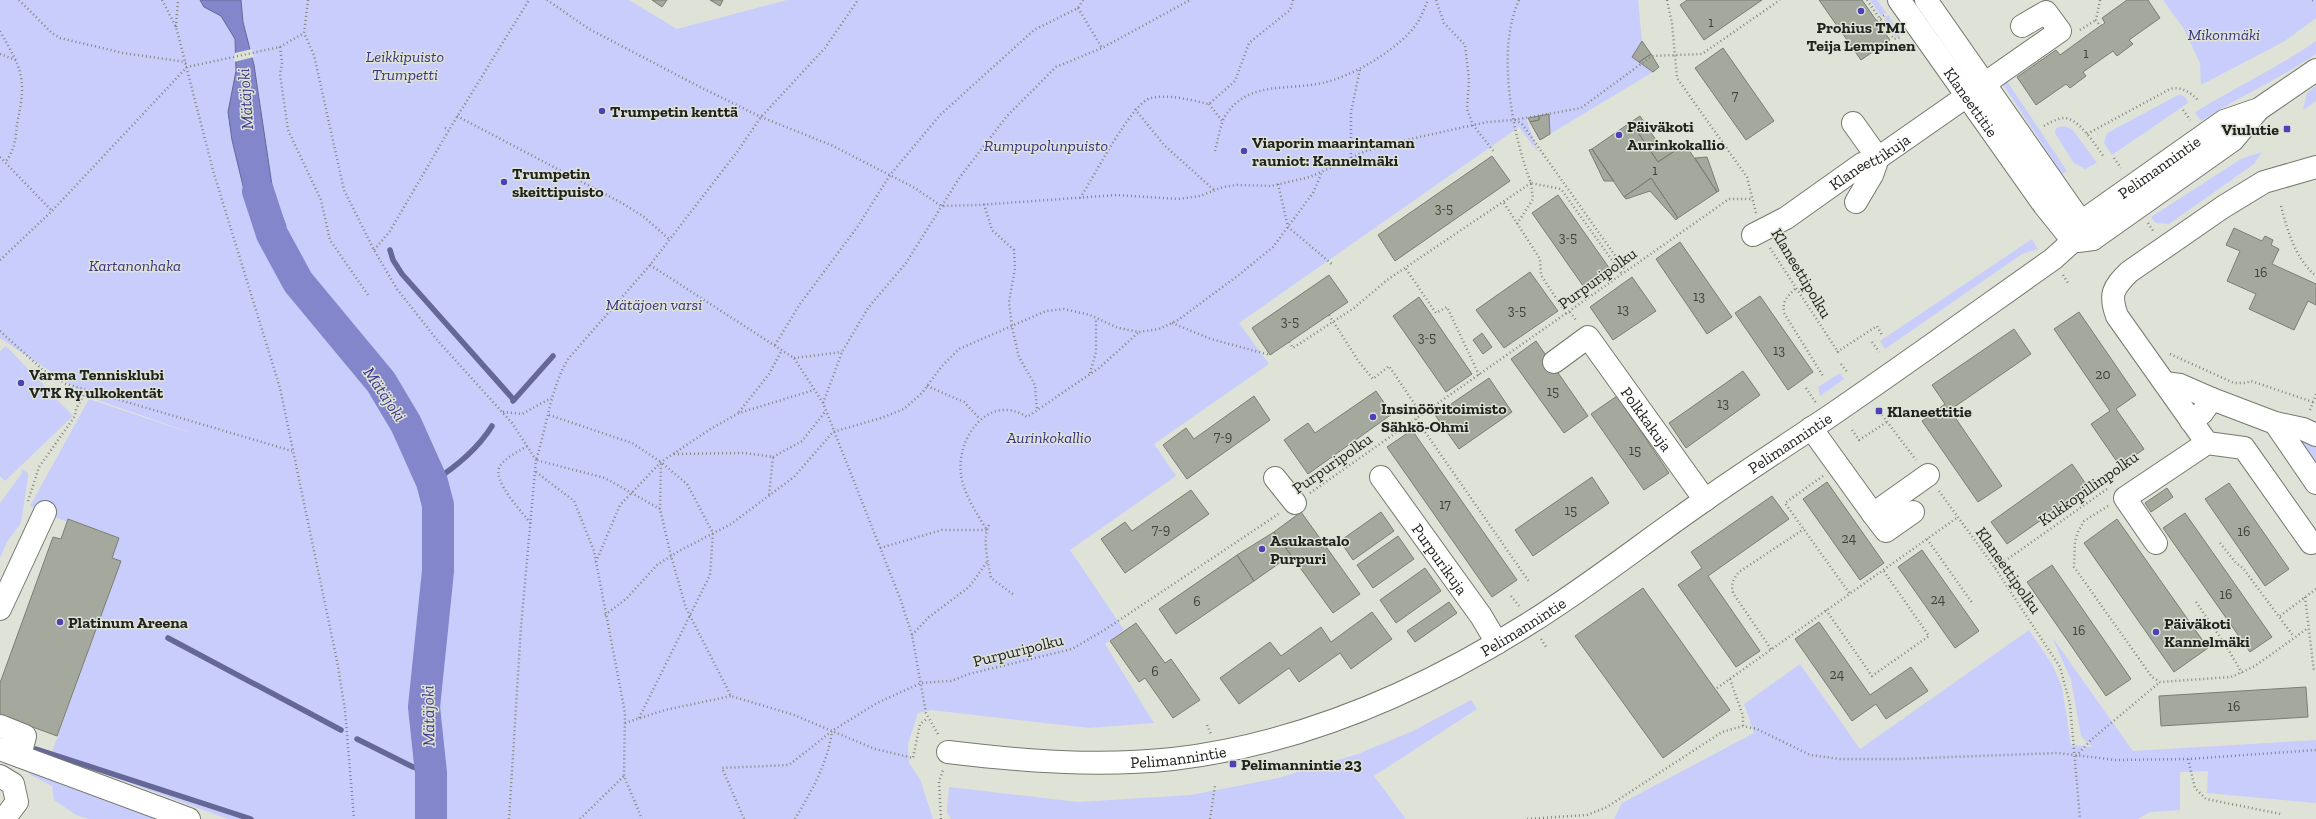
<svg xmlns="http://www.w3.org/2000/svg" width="2316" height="819" viewBox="0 0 2316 819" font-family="'Zilla Slab',serif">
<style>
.green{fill:#c9cdfb}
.water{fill:#8386ca;stroke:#656896}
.pier{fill:#dfe3d7}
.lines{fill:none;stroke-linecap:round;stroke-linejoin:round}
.stream{stroke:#656896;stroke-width:5.5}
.river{stroke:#8386ca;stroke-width:32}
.building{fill:#a4a89d;stroke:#7a7e73}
.minor-casing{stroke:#75796e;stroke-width:24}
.path{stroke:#83867d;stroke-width:2.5;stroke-dasharray:1 3;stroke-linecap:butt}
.minor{stroke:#fff;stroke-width:22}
.poi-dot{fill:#4d41b8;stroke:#dfe3d7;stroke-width:1.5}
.labels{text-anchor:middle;stroke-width:3;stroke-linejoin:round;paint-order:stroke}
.number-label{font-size:14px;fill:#41443d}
.poi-label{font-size:16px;font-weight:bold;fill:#20221d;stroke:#dfe3d7;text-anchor:start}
.park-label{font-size:16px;font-style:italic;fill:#383383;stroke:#dfe3d7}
.street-label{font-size:16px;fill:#20221d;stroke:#dfe3d7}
.water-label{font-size:17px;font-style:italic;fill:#3d3889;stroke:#dfe3d7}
</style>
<rect width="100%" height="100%" fill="#dfe3d7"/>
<path class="green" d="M 0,0 L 629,0 L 677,29 L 787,0 L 1638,0 L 1642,41 L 1632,57 L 1653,72 L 1550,134 L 1549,114 L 1526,118 L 1538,152 L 1519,127 L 1239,323 L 1269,364 L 1154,444 L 1176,476 L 1070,550 L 1124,630 L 1105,644 L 1154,723 L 1089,728 L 931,710 L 918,713 L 908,744 L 909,763 L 920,779 L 933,819 L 228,819 L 59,757 L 52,752 L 121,561 L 112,558 L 119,538 L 68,519 L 67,522 L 30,506 L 89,399 L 206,438 L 89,397 L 0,338 Z
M 1870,0 L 1877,0 L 1886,13 L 1881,16 Z
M 2163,0 L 2316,0 L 2316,18 L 2285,41 L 2201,85 L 2200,63 L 2184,29 Z
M 1888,15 L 1901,35 L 1896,38 L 1884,19 Z
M 2316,41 L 2316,54 C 2279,79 2239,97 2201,121 L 2195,112 C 2235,88 2277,68 2316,41 Z
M 2005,78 L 2067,171 L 2062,174 L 2000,80 Z
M 2316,86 L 2316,101 L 2303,110 L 2307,93 Z
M 2180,94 L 2186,98 L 2188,103 L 2112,155 L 2104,143 L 2107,133 Z
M 2064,126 L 2072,129 L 2097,163 L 2085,169 L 2074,163 L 2055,133 L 2056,128 Z
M 2262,152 L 2254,164 L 2169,224 L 2156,223 L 2151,217 L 2241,159 Z
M 2032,239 L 2038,249 L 2022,254 L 1885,349 L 1880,341 Z
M 6,346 L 73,416 L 5,481 L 0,476 L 0,351 Z
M 1840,373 L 1844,379 L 1820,396 L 1818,387 Z
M 2298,439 L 2316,447 L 2316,464 Z
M 21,469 L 28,473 L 28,477 L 21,523 L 7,542 L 0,558 L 0,503 L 22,473 Z
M 2029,630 L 2052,664 L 2062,687 L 2071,745 L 2092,747 L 2081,736 L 2071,680 L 2052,637 L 2133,751 L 2316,740 L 2316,803 L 2207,793 L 2208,771 L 2180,772 L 2180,810 L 2150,812 L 2138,819 L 1614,819 L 1622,803 L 1754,733 L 1744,704 L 1800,664 L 1860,749 Z
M 1471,700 L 1477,709 L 1374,776 L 1406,819 L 951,819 L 947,812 L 949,787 L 1078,802 L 1191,795 L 1278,778 L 1358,754 L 1413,731 Z
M 27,769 L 163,819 L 88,819 L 76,815 L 54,800 L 52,786 L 29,774 Z"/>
<path class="water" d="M 200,0 L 241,0 L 243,22 L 254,65 L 273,192 L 286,226 L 261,240 L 250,215 L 232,140 L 228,112 L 236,71 L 235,39 L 221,16 L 204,7 Z"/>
<path class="pier" d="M 252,49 L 254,57 L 234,62 L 235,53 Z"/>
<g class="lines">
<path class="stream" d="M 390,250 L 393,260 L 402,274 L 514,400
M 513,401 L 553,356
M 432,482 C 456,467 477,450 492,426
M 168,638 L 341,730
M 357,739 L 413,767 L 431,773
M 36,749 L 251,819"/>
<path class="river" d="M 258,191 L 272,234 L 298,282 L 381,382 L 406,424 L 432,482 L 438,505 L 438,571 L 424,707 L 431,773 L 431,819"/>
</g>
<path class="building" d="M 652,0 L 667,0 L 662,7 Z
M 710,0 L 723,0 L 720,6 Z
M 1687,0 L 1762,0 L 1704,40 L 1680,5 Z
M 1819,0 L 1862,0 L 1890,40 L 1861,60 Z
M 2127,0 L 2148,0 L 2160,18 L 2129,40 L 2133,44 L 2117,56 L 2113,51 L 2083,72 L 2086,76 L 2070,88 L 2066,84 L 2036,105 L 2017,77 L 2056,50 L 2060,55 L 2100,26 L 2105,23 L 2102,18 Z
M 1642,41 L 1651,54 L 1639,62 L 1632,57 Z
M 1723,48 L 1774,121 L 1746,140 L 1695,68 Z
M 1651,54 L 1659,67 L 1653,72 L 1639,62 Z
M 1549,114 L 1550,134 L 1540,140 L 1530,122 L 1539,120 L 1539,116 Z
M 1539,116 L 1539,120 L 1530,122 L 1528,118 Z
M 1640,116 L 1662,149 L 1682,142 L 1685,144 L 1658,162 L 1631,122 Z
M 1631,122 L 1658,162 L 1685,144 L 1717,192 L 1678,218 L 1651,178 L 1624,197 L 1592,149 Z
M 1592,149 L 1614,181 L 1604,181 L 1589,150 Z
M 1492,156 L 1510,181 L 1395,261 L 1378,235 Z
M 1707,157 L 1719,191 L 1717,192 L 1695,158 Z
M 1651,178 L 1678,218 L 1676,220 L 1650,191 L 1626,199 L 1624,197 Z
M 1558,195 L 1612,272 L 1586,290 L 1532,213 Z
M 2234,228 L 2262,241 L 2265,236 L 2273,240 L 2271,245 L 2279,249 L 2272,264 L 2316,284 L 2316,305 L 2308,301 L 2294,330 L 2249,309 L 2256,294 L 2227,281 L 2240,251 L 2226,245 Z
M 1680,242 L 1732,317 L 1707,334 L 1656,259 Z
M 1530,272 L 1558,311 L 1504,348 L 1476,310 Z
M 1329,275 L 1348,302 L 1270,355 L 1252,328 Z
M 1632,277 L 1656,311 L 1613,340 L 1590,307 Z
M 1760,296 L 1813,372 L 1788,390 L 1735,313 Z
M 1419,297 L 1472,374 L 1446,392 L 1393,316 Z
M 2079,312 L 2136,395 L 2116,409 L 2144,449 L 2120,466 L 2091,424 L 2110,411 L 2054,329 Z
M 2014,329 L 2031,354 L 1950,410 L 2002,486 L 1978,502 L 1922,421 L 1945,404 L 1932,385 Z
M 1482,333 L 1492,347 L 1483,354 L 1473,340 Z
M 1536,341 L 1588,416 L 1564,433 L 1511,359 Z
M 1743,371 L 1760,395 L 1686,448 L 1669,423 Z
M 1489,378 L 1512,412 L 1459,449 L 1435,415 Z
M 1376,391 L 1392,414 L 1308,474 L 1284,440 L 1308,423 L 1315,433 Z
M 1254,396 L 1270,420 L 1187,479 L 1163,445 L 1186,428 L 1194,439 Z
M 1617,396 L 1669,473 L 1644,490 L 1591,414 Z
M 1412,430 L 1517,580 L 1492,597 L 1387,447 Z
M 2072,464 L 2088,487 L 2007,544 L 1991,522 Z
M 1592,477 L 1609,503 L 1533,556 L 1515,530 Z
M 1827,482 L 1884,563 L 1860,580 L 1803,499 Z
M 2229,483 L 2289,569 L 2265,586 L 2205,499 Z
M 2167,488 L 2173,497 L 2151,512 L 2145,503 Z
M 1191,490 L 1209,514 L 1125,573 L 1101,539 L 1125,522 L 1132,531 Z
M 1772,496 L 1789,519 L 1708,576 L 1760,651 L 1736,667 L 1678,585 L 1702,568 L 1691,552 Z
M 1301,512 L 1360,594 L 1333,613 L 1274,532 Z
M 1381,512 L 1394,531 L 1353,560 L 1340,541 Z
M 2185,513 L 2272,637 L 2250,652 L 2163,528 Z
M 68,519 L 119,538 L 112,558 L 121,561 L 57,736 L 0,715 L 0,683 L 53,537 L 61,539 Z
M 2117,519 L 2208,648 L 2174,672 L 2084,543 Z
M 1274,532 L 1291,555 L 1254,581 L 1237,555 Z
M 1398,536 L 1414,559 L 1373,588 L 1357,565 Z
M 1922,550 L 1979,631 L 1955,648 L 1898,567 Z
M 1237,555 L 1254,581 L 1176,634 L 1159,609 Z
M 2052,565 L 2131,679 L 2106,696 L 2027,582 Z
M 1425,568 L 1441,591 L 1396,623 L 1380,600 Z
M 1643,588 L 1730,710 L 1663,758 L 1575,636 Z
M 1449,602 L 1457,613 L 1415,642 L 1407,631 Z
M 1372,612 L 1392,639 L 1351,669 L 1340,653 L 1299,682 L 1289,668 L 1239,704 L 1220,678 L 1270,642 L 1281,656 L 1321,627 L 1331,642 Z
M 1819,622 L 1870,695 L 1911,667 L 1928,691 L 1886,719 L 1876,704 L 1852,721 L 1795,639 Z
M 1136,623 L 1165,663 L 1171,659 L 1200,700 L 1173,718 L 1145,678 L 1139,682 L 1110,641 Z
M 2306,687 L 2308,717 L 2161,726 L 2159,696 Z"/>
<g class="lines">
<g class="minor-casing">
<g id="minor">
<path id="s1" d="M 1899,0 L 2044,205 L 2073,241"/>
<path d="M 1926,0 L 2093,239"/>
<path d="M 1853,123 L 1878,158"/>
<path d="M 1856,202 L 1872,175 L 1878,158"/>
<path id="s2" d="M 1753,235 L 1786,218 L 1862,164 L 1878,158 L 2060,31 L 2046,12 L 2022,26"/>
<path d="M 2078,241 L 2093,239 L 2233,140 L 2258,110"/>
<path id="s3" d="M 1554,362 L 1588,337 L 1705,500"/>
<path d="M 2165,383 L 2180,385 L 2212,399 L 2202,413 L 2191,421"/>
<path d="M 2212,399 L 2275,423 L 2303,429 L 2316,435"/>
<path d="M 2275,423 L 2316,483"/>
<path d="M 1811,428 L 1873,514 L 1928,475"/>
<path id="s4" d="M 1381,477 L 1481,616 L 1497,643"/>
<path d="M 1275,478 L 1295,503"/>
<path d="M 1873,514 L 1886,531 L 1913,512"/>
<path d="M 2156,543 L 2125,498 L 2207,443"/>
<path d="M 2311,543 L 2244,448 L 2207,443 L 2117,316 C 2109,294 2113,288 2129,272 L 2223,207 L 2264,182 L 2316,167"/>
<path d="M 0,609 L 45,512"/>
<path d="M 0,726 L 25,736 L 20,756"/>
<path d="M 0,749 L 189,819"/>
<path id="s5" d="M 948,752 C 1023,761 1098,767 1173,759 C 1301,744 1420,692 1528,624 C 1588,587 1644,542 1702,502 C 1743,473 1785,446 1827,418 C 1903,366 1978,312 2053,259 L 2073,241 L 2081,222 L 2224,121 L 2259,109 L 2316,70"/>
<path d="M 0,776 L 13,784 L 17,802 L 4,819"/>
</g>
</g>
<path class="path" d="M 19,0 L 52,33 L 60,38 L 123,53 L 186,62
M 162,0 L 176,27 L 214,174 L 280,388 L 338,666 L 345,710 L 354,819
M 308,0 L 304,33 L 314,55 L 344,190 L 374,250 L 397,289 L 438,341 L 512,423 L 536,460 L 521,627 L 509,819
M 547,0 L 589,29 L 700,87 L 761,117 L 831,145 L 915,188 L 941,206 L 978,205 L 1117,195 L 1178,199 L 1200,196 L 1223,187 L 1237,185 L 1271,186 L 1293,181 L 1310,177 L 1366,151 L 1406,140 L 1487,122 L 1514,120 L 1581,108 L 1652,56 L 1702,54 L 1780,0
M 1436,0 L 1444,23 L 1465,45 L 1469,80 L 1467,109 L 1473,125 L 1495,153
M 1519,0 C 1496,50 1512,133 1531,183 L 1561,189 L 1622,274
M 1667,0 L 1672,23 L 1677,78 L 1747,177 L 1756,213
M 1867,0 L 1894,39 L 1902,37
M 2100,0 L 2096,20 L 2100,26
M 2312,0 L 2316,0
M 1078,8 L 1102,48
M 1877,21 L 1886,14
M 176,27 L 178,0
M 2080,30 L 2096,20
M 0,31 C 21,69 27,76 18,119 C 14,139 18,144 5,163
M 280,47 L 282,63 L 280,74 L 288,130 L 321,200 L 330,240 L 368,295
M 0,54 L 16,60
M 1209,104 L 1223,122
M 1135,109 L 1164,145 L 1214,190
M 2183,110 L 2190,120
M 457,116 L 622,203 L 644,217 L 669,239
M 1515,120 L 1522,124 L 1626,271
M 2044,126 C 2049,123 2058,118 2064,118 C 2079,118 2096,146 2104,157
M 445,128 L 449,130
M 2087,134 L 2170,89 C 2182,86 2189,92 2198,100
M 1215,151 C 1218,140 1220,125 1225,116 C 1248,80 1288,91 1322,83 C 1352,77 1401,48 1418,22 C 1422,15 1425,7 1428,0
M 0,157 L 52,211
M 1351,158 L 1351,112 L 1360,69
M 2114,158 L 2121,168
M 1278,184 L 1288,227 L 1333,265
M 1080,198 C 1093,179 1131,103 1151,98 C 1170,94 1190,100 1209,104 L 1235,81 L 1249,43 L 1290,10 L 1293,0
M 1504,203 L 1540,259 L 1541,275 L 1567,315
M 984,204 L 992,230 L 1014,250 L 1015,268 L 1009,302 L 1012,327 L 1019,357 L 1035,385 L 1037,410
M 2281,206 C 2288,232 2295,258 2316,276
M 2148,223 L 2154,232
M 1517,224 L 1533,199 L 1531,183
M 1770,248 L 1840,355
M 374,250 L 390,231 L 449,130 L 529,0
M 0,260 L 52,211 L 187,67 L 280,47 L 304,33
M 650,265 L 794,358 L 823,403 L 900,598 L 912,635 L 926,713 L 939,736
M 1406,269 L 1436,313 L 1447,307 L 1479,375
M 2063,275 L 2068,283
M 1795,289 C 1787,297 1782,301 1784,313 L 1823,376
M 1570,312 L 1576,320
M 1329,315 L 1359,362 L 1373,379 L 1389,366 L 1422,415
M 1172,323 L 1211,339 L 1270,355
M 0,331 L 43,370 L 66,384 L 292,451
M 1289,342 L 1293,348 L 1354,308 L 1387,280 L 1531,183
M 1872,342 L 1879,352
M 775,345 L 800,304 L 858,226 L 890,175 L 940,115 L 1034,30 L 1078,8 L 1083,0
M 1837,352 L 1877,326 L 1882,335
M 2170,354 L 2234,383 L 2245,383 L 2251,381 L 2313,402
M 794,358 L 842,352
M 1841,364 L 1848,373
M 1090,373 L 1096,352 L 1096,318
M 927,386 L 964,402 L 980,419
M 1806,388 L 1816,403
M 823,403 L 842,352 L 868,308 L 906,263 L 960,177 L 1007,116 L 1056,67 L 1102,48 L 1190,0
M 2310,410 L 2316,394
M 503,412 L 522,414 L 551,398
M 739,412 L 769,374 L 782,350
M 549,415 L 632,443 L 661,462 L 660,509 L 671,556 L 686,608 L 731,696 L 794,715 L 875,749 L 913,758 L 920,724 L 928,718
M 1882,415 L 1916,460
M 1416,419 L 1530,583
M 1852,430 L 1859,440 L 1887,422
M 527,446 C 518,452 506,457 500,466 C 491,480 523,513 531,524
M 674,454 L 745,453 L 773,457 L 769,495
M 773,457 L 802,441 L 825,412
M 536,472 L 574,501 L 594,551 L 625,713 L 624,776 L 642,819
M 1823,476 L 1785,503 L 1850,594
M 1939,491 L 1995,568 L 2060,667 L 2070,704 L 2080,819
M 1310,493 L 1729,199 L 1751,199
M 28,501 L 39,467 L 75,416 L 76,409 L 86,391
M 2108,506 L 2084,521 L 2078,532 L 2075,541 L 2074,567 L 2152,677 L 2160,682 L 2231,677 L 2255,666 L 2308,628
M 660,509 L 605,478 L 536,460 C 547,426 550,390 568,359 L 650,265 L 737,152 L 761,117 L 825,48 L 858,0
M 989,525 C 982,538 988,563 991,578 L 1014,595
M 1927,539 L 1973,604
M 2220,543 L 2236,563 L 2243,568 L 2294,637
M 880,548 L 942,530 L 987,530 C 977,514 963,493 961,474 C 956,438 989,392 1027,417 L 1099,368 L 1139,332
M 596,562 L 620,505 L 661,462 L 712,428 L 739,413 L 814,390
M 1995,568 L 2107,489
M 1511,596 L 1519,606
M 2305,597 L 2314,672
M 2196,602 L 2225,644 L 2242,673
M 1826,610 L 1872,676 L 1929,636 L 1883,570
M 605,615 L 626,599 L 657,565 L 679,551 L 731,524 L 794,477 L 833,432 L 881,418 L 904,409 L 922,393 L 942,366 L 959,349 L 1046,311 L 1064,309 L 1090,315 L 1118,328 L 1139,332 L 1159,329 L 1178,320 L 1240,274 L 1273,247 L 1313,193 L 1322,172
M 2280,616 L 2316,589
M 912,635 L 929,617 L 969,587 L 987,562
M 1541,639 L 1546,647
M 1771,649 L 1733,593 C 1731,584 1733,579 1739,572 L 1804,529
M 1730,679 L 1743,716 L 1743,726
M 1717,688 L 1958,517
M 639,718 L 710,575 L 713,533 L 687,484 L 662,463
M 625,723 L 665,710 L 731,696
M 1207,725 L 1211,734
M 2076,756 L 2092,739 L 2160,682
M 2188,759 L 2195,788 L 2206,799 L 2281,814
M 580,819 L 624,776
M 744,819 L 722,768 L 789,765 L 832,731 L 877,703 L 921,683 L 951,681 L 969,674 L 1072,649 L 1106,629 L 1280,513
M 795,819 C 811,792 828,763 832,731
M 941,819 L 939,782 L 943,770
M 1210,819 L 1215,786
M 1527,819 L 1587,815 L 1607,807 L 1722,732 L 1743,726 L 1757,729 L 1810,755 L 1840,759 L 1898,759 L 2058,753 L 2116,760 L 2188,759 L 2316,750"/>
<use href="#minor" class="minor"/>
</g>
<g class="poi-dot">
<circle cx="1861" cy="11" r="4"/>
<circle cx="602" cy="111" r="4"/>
<rect x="2283" y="125" width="8" height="8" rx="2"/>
<circle cx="1619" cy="135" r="4"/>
<circle cx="1244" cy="151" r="4"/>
<circle cx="504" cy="182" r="4"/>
<circle cx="21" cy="383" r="4"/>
<rect x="1875" y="407" width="8" height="8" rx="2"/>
<circle cx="1373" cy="417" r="4"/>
<circle cx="1262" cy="549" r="4"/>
<circle cx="60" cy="622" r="4"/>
<circle cx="2156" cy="632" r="4"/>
<rect x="1229" y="760" width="8" height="8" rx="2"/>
</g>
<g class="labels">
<g class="number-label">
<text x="1711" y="27">1</text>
<text x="2086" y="58">1</text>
<text x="1735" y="100">7</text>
<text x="1655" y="175">1</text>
<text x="1444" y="213">3-5</text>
<text x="1568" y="242">3-5</text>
<text x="2261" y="277">16</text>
<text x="1699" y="301">13</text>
<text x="1623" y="314">13</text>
<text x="1517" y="315">3-5</text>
<text x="1290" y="326">3-5</text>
<text x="1427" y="342">3-5</text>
<text x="1779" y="355">13</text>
<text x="2103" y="379">20</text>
<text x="1553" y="396">15</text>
<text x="1723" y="408">13</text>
<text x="1223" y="441">7-9</text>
<text x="1635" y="455">15</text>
<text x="1445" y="509">17</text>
<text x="1571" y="515">15</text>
<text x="1161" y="534">7-9</text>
<text x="2244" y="536">16</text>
<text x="1849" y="543">24</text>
<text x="2226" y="599">16</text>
<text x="1938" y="604">24</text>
<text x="1197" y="606">6</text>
<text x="2079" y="635">16</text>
<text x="1155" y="676">6</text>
<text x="1837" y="679">24</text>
<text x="2234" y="711">16</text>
</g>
<g class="poi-label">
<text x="1861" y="33" text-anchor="middle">Prohius TMI<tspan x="1861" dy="18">Teija Lempinen</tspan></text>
<text x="610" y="117">Trumpetin kenttä</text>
<text x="1627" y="132">Päiväkoti<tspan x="1627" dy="18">Aurinkokallio</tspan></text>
<text x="2279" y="135" text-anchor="end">Viulutie</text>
<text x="1252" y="148">Viaporin maarintaman<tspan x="1252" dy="18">rauniot: Kannelmäki</tspan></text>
<text x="512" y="179">Trumpetin<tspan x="512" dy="18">skeittipuisto</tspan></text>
<text x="29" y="380">Varma Tennisklubi<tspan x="29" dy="18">VTK Ry ulkokentät</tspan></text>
<text x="1381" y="414">Insinööritoimisto<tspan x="1381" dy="18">Sähkö-Ohmi</tspan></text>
<text x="1887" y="417">Klaneettitie</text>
<text x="1270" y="546">Asukastalo<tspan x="1270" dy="18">Purpuri</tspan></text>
<text x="68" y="628">Platinum Areena</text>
<text x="2164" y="629">Päiväkoti<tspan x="2164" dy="18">Kannelmäki</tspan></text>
<text x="1241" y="770">Pelimannintie 23</text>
</g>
<g class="park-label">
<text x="2224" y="40">Mikonmäki</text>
<text x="405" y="62">Leikkipuisto<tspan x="405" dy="18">Trumpetti</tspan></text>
<text x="1046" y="151">Rumpupolunpuisto</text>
<text x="135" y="271">Kartanonhaka</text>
<text x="654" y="310">Mätäjoen varsi</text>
<text x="1049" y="443">Aurinkokallio</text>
</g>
<g class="street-label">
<text dy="6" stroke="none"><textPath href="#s1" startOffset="125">Klaneettitie</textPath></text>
<text dy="6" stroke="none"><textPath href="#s2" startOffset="138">Klaneettikuja</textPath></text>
<text dy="6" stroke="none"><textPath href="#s5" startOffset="1391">Pelimannintie</textPath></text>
<text transform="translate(1802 273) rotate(59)" y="6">Klaneettipolku</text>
<text transform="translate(1597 278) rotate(-36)" y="6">Purpuripolku</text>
<text dy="6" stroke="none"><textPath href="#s3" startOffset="143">Polkkakuja</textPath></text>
<text dy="6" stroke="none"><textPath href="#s5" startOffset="927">Pelimannintie</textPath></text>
<text transform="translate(1332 463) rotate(-35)" y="6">Purpuripolku</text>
<text transform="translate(2088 488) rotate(-35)" y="6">Kukkopillinpolku</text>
<text dy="6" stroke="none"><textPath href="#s4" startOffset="101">Purpurikuja</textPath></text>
<text transform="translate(2009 570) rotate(55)" y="6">Klaneettipolku</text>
<text dy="6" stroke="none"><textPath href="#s5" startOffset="603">Pelimannintie</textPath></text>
<text transform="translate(1018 650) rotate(-14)" y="6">Purpuripolku</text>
<text dy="6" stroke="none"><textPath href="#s5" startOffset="231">Pelimannintie</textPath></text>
</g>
<g class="water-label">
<text transform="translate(245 99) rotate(-94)" y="6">Mätäjoki</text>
<text transform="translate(385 394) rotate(56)" y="6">Mätäjoki</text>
<text transform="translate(428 716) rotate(-91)" y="6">Mätäjoki</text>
</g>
</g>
</svg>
